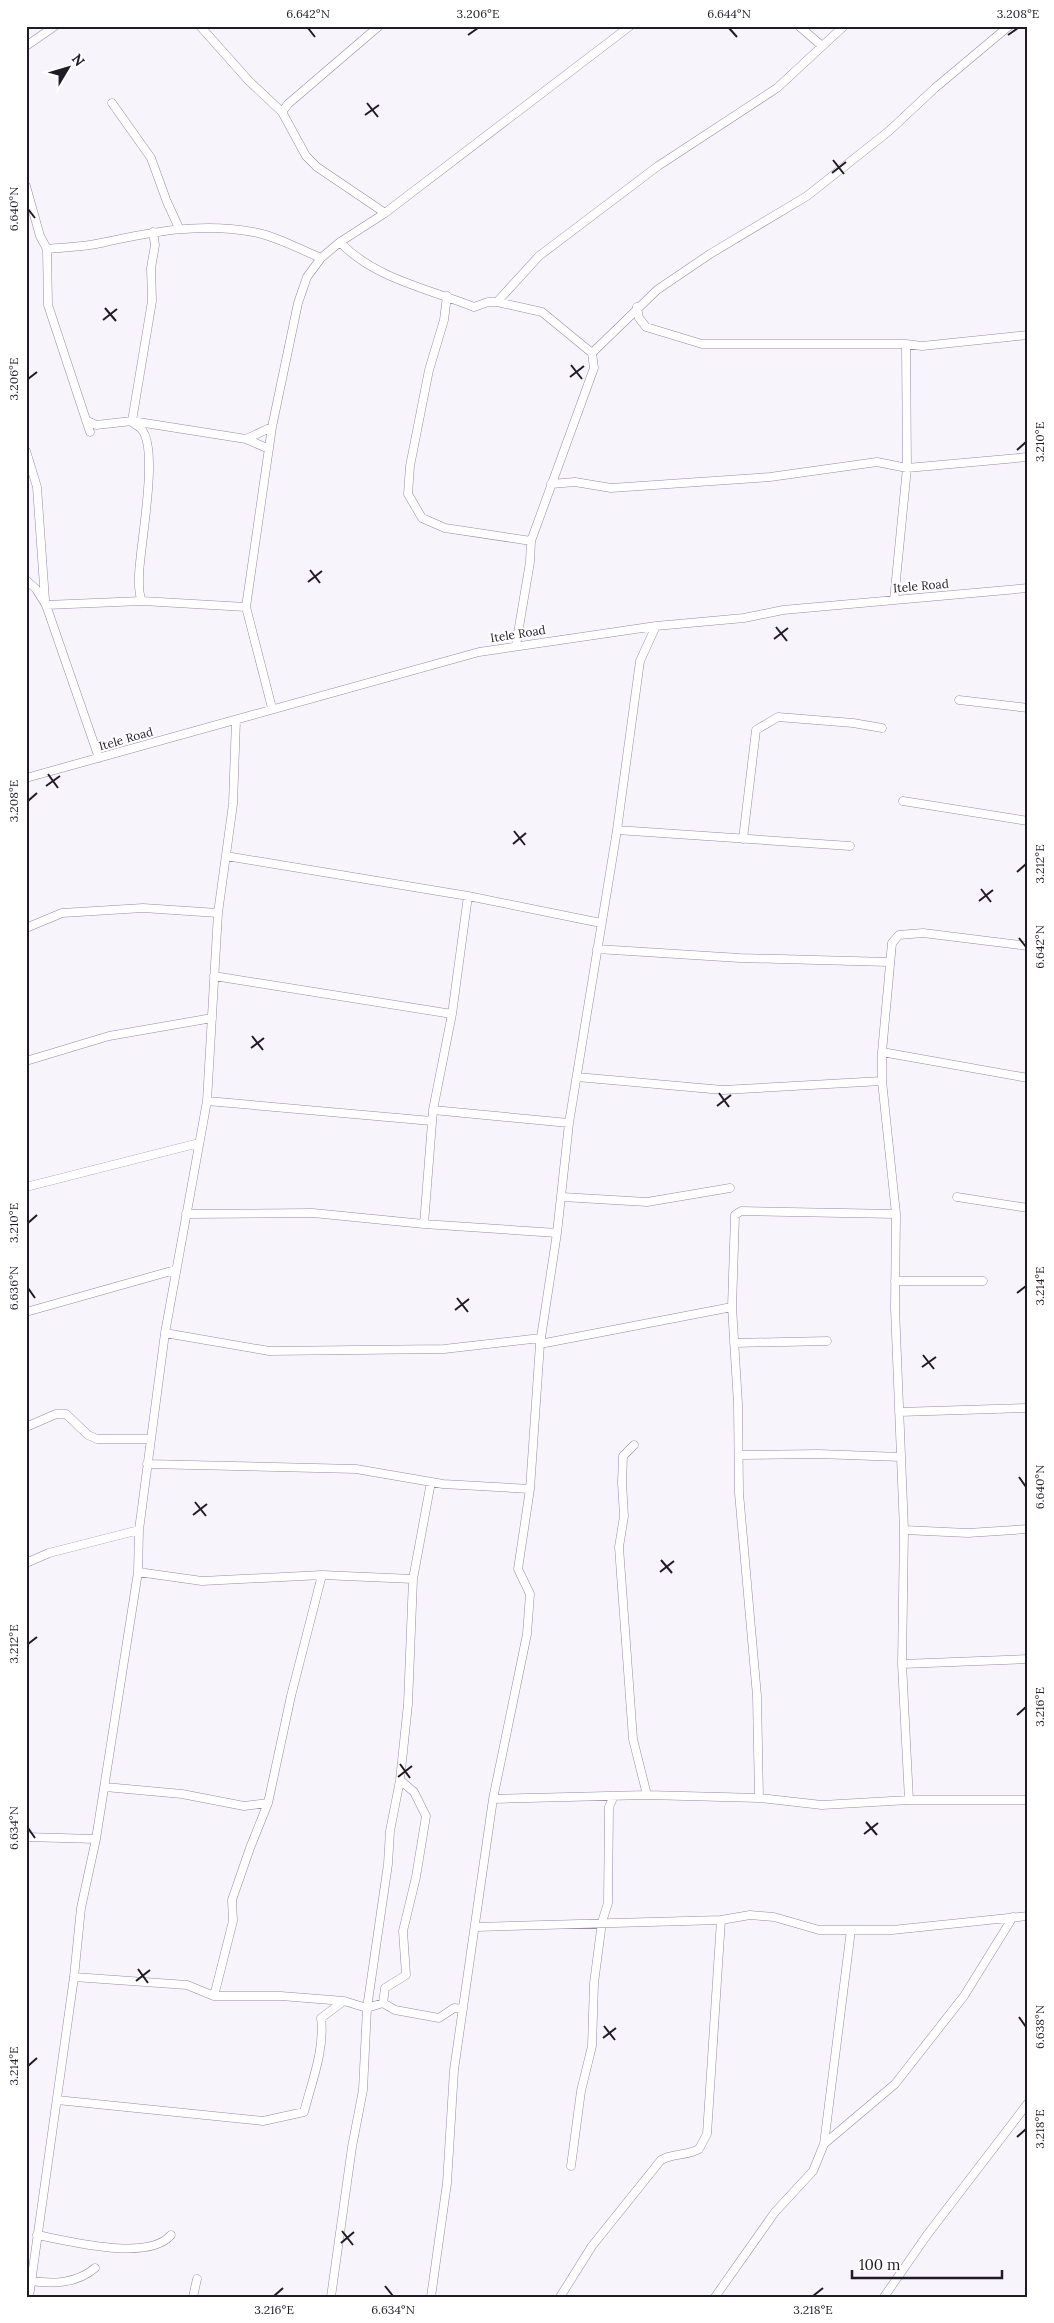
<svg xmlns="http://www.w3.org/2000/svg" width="1054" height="2323" viewBox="0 0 1054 2323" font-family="Lora,serif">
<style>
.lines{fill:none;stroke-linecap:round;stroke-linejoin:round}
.minor-casing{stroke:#998aaa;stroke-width:9}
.minor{stroke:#fff;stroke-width:8}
.ticks{fill:none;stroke:#211b28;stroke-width:2}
.labels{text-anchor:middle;stroke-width:4;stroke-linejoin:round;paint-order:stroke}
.street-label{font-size:12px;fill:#211b28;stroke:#fff}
.neatline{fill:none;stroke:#211b28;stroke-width:2}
.ticks-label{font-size:12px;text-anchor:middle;fill:#211b28}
</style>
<rect width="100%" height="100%" fill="#f7f4fb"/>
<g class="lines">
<g class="minor-casing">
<path id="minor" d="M 200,26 L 249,81 L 282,112 L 306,156 L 317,167 L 385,213
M 799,26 L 822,46
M 26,46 L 55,26
M 112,103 L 151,158 L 167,202 L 179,228
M 282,112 L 288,104 L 379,26
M 26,186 L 40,236 L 47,249 L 48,305 L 90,432
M 340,242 C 373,278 429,289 474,307 L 488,302 L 497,302 L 542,312 L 592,353 L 594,368 L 531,541 L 530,562 L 516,645
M 47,249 C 65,247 84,247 101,243 C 151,232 201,222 253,232 C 276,236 299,249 321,258
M 447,296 L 444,320 L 429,370 L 410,466 L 408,494 L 422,518 L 445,528 L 531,541
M 497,302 L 539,256 L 658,166 L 777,88 L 844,26
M 637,307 L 639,318 L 646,327 L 702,344 L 906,344
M 592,353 L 657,290 L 710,254 L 807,196 L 889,131 L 935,88 L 1009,26
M 86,420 L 96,425 L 132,421 L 246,439 L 269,449
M 132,421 L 152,301 L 151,268 L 155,245 L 153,232
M 133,423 C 136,425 140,427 142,430 C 159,451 140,545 139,575 C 139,584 138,593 142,601
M 246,439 L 272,427
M 26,451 L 37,487 L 45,600
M 551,484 L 575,482 L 611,488 L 770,477 L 877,462 L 907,468 L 1028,457
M 26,580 L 36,589 L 46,605 L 99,758
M 894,600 L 907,468 L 906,344 L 922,346 L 1028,335
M 46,605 L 142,601 L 246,607
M 959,700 L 1028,708
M 272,708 L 246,607 L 272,427 L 298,303 L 307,277 L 321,258 L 340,242 L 385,213 L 630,26
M 26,778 L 479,652 L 656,626 L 744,618 L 783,610 L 1028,588
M 903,801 L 1028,821
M 617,830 L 850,846
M 743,839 L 756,730 L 778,717 L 853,723 L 882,728
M 226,856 L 468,896 L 601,923
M 26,928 L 62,913 L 143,908 L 218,913
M 597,949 L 740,958 L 889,962
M 214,976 L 452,1014
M 882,1052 L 1028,1078
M 26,1061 L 109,1036 L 212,1018
M 577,1077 L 723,1090 L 882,1081
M 207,1101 L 432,1121
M 433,1110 L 569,1123
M 26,1187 L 199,1143
M 562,1197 L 647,1202 L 730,1188
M 957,1197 L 1028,1208
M 186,1214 L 313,1213 L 424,1224 L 557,1233
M 896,1214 L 895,1308 L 904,1530 L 902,1664 L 909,1800 L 1028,1800
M 424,1224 L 433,1110 L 452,1014 L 468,896
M 895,1281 L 983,1281
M 26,1312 L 175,1270
M 165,1333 L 269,1351 L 444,1349 L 541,1338
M 734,1343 L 827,1341
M 540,1344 L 732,1307
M 899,1412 L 1028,1408
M 26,1427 L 56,1414 L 66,1414 L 88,1435 L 97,1439 L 151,1439
M 634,1445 L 623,1456 L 622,1483 L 624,1516 L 619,1547 L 633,1739 L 647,1795
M 739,1455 L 818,1454 L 901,1457
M 147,1464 L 356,1469 L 443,1484 L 530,1489
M 904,1530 L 968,1533 L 1028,1529
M 26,1563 L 49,1553 L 139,1530
M 138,1572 L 202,1581 L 322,1575 L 413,1579
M 902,1664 L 1028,1659
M 105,1787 L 182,1794 L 244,1806 L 268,1803
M 759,1798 L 757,1696 L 739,1493 L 738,1404 L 732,1307 L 735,1215 L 741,1211 L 896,1214 L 882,1081 L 882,1052 L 892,943 L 899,935 L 923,933 L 1028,946
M 493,1799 L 647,1795 L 759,1798 L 822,1805 L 909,1800
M 26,1837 L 96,1839
M 476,1927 L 721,1920 L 750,1915 L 774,1917 L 819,1930 L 892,1930 L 1028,1916
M 74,1977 L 187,1985 L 214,1996 L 281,1996 L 344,2001 L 367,2008 L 383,2003 L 395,2010 L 439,2018 L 454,2008 L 463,2009
M 214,1996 L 233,1921 L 232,1900 L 250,1848 L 268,1803 L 291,1696 L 322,1575
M 383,2003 L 385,1988 L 406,1975 L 403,1931 L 416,1877 L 426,1816 L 414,1792 L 400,1780
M 57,2100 L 263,2121 L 304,2112 C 312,2081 325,2049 321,2018 L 344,2001
M 824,2144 L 895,2084 L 964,1996 L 1013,1917
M 571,2166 L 581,2091 L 592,2046 L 594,1983 L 602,1922 L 608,1903 L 609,1807 L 614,1796
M 37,2235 C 69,2241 148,2262 171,2235
M 31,2281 C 53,2284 76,2284 95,2268
M 29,2297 L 74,1977 L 81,1908 L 96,1839 L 138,1572 L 139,1530 L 165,1333 L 207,1101 L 218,913 L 233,804 L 236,720
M 193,2297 L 197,2279
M 331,2297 L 352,2147 L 363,2090 L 367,2008 L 388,1864 L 390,1831 L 400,1780 L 408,1704 L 413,1579 L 431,1482
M 431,2297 L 447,2183 L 454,2070 L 493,1799 L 527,1634 L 530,1594 L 518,1569 L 530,1489 L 540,1344 L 557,1233 L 569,1123 L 617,830 L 640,661 L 656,626
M 560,2297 L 592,2246 L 661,2160 C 673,2153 687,2156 699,2149 L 707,2134 L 721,1920
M 715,2297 L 775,2212 L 813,2171 L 824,2144 L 851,1930
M 884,2297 L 927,2235 L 1028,2103"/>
</g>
<use href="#minor" class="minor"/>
</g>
<path class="ticks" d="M 308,28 L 315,37M 729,28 L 737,37M 468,35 L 478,28M 1008,35 L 1018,28M 367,103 L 378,117M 365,115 L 379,105M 833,160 L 844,174M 832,173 L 846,162M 28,209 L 35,218M 105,308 L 116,321M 103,320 L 117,309M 571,365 L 582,379M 570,377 L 584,366M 28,379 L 37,372M 1017,450 L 1026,442M 310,570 L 320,583M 308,582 L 322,571M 776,627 L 787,641M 774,639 L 788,628M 48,774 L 58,788M 46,786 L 60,776M 28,801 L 37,793M 514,831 L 525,845M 513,844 L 526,833M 1017,872 L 1026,864M 981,889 L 991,902M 979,901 L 993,890M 1019,938 L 1026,947M 252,1036 L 263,1050M 251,1048 L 264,1038M 719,1093 L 729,1107M 717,1106 L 731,1095M 28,1223 L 37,1215M 28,1288 L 35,1298M 1017,1293 L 1026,1286M 457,1298 L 468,1312M 455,1310 L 469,1299M 923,1355 L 934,1369M 922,1367 L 936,1357M 1019,1477 L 1026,1487M 195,1502 L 206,1516M 193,1515 L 207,1504M 661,1560 L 672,1573M 660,1572 L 674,1561M 28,1644 L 37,1637M 1017,1715 L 1026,1707M 400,1764 L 410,1778M 398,1777 L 412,1766M 866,1822 L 877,1835M 28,1828 L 35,1838M 864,1834 L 878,1823M 138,1969 L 148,1983M 136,1981 L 150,1970M 1019,2017 L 1026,2027M 604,2026 L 615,2040M 603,2038 L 616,2028M 28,2066 L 37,2058M 1017,2137 L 1026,2129M 342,2231 L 353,2245M 341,2243 L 354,2232M 385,2286 L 393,2296M 274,2296 L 283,2288M 813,2296 L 823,2288"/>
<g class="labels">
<g class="street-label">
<text transform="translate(921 586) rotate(-5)" y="4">Itele Road</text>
<text transform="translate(518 634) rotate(-9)" y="4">Itele Road</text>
<text transform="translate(126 739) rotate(-16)" y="4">Itele Road</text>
</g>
</g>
<rect width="1054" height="2323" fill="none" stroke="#ffffff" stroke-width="55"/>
<g transform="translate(68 68) rotate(52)" stroke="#ffffff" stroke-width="4" paint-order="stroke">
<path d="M0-4L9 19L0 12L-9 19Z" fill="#211b28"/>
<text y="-8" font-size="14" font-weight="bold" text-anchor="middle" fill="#211b28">N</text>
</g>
<path d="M852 2270v8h150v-8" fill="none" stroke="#211b28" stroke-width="2.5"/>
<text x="859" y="2270" font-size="15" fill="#211b28" stroke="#ffffff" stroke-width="4" paint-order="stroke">100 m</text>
<rect x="28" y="28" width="998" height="2268" class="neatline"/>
<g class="ticks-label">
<text x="308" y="18">6.642°N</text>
<text x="478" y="18">3.206°E</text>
<text x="729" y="18">6.644°N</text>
<text x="1018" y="18">3.208°E</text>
<text transform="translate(14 209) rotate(-90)" y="4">6.640°N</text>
<text transform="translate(14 379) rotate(-90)" y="4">3.206°E</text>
<text transform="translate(1040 442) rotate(-90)" y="4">3.210°E</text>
<text transform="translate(14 801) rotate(-90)" y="4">3.208°E</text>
<text transform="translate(1040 864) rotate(-90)" y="4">3.212°E</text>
<text transform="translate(1040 947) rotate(-90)" y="4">6.642°N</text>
<text transform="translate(14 1223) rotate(-90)" y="4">3.210°E</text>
<text transform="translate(1040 1286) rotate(-90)" y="4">3.214°E</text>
<text transform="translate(14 1288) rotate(-90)" y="4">6.636°N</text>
<text transform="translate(1040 1487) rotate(-90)" y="4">6.640°N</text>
<text transform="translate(14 1644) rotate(-90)" y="4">3.212°E</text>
<text transform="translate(1040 1707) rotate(-90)" y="4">3.216°E</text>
<text transform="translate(14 1828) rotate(-90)" y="4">6.634°N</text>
<text transform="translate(1040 2027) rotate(-90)" y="4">6.638°N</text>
<text transform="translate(14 2066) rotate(-90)" y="4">3.214°E</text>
<text transform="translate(1040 2129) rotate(-90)" y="4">3.218°E</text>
<text x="274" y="2314">3.216°E</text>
<text x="393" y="2314">6.634°N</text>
<text x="813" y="2314">3.218°E</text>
</g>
</svg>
